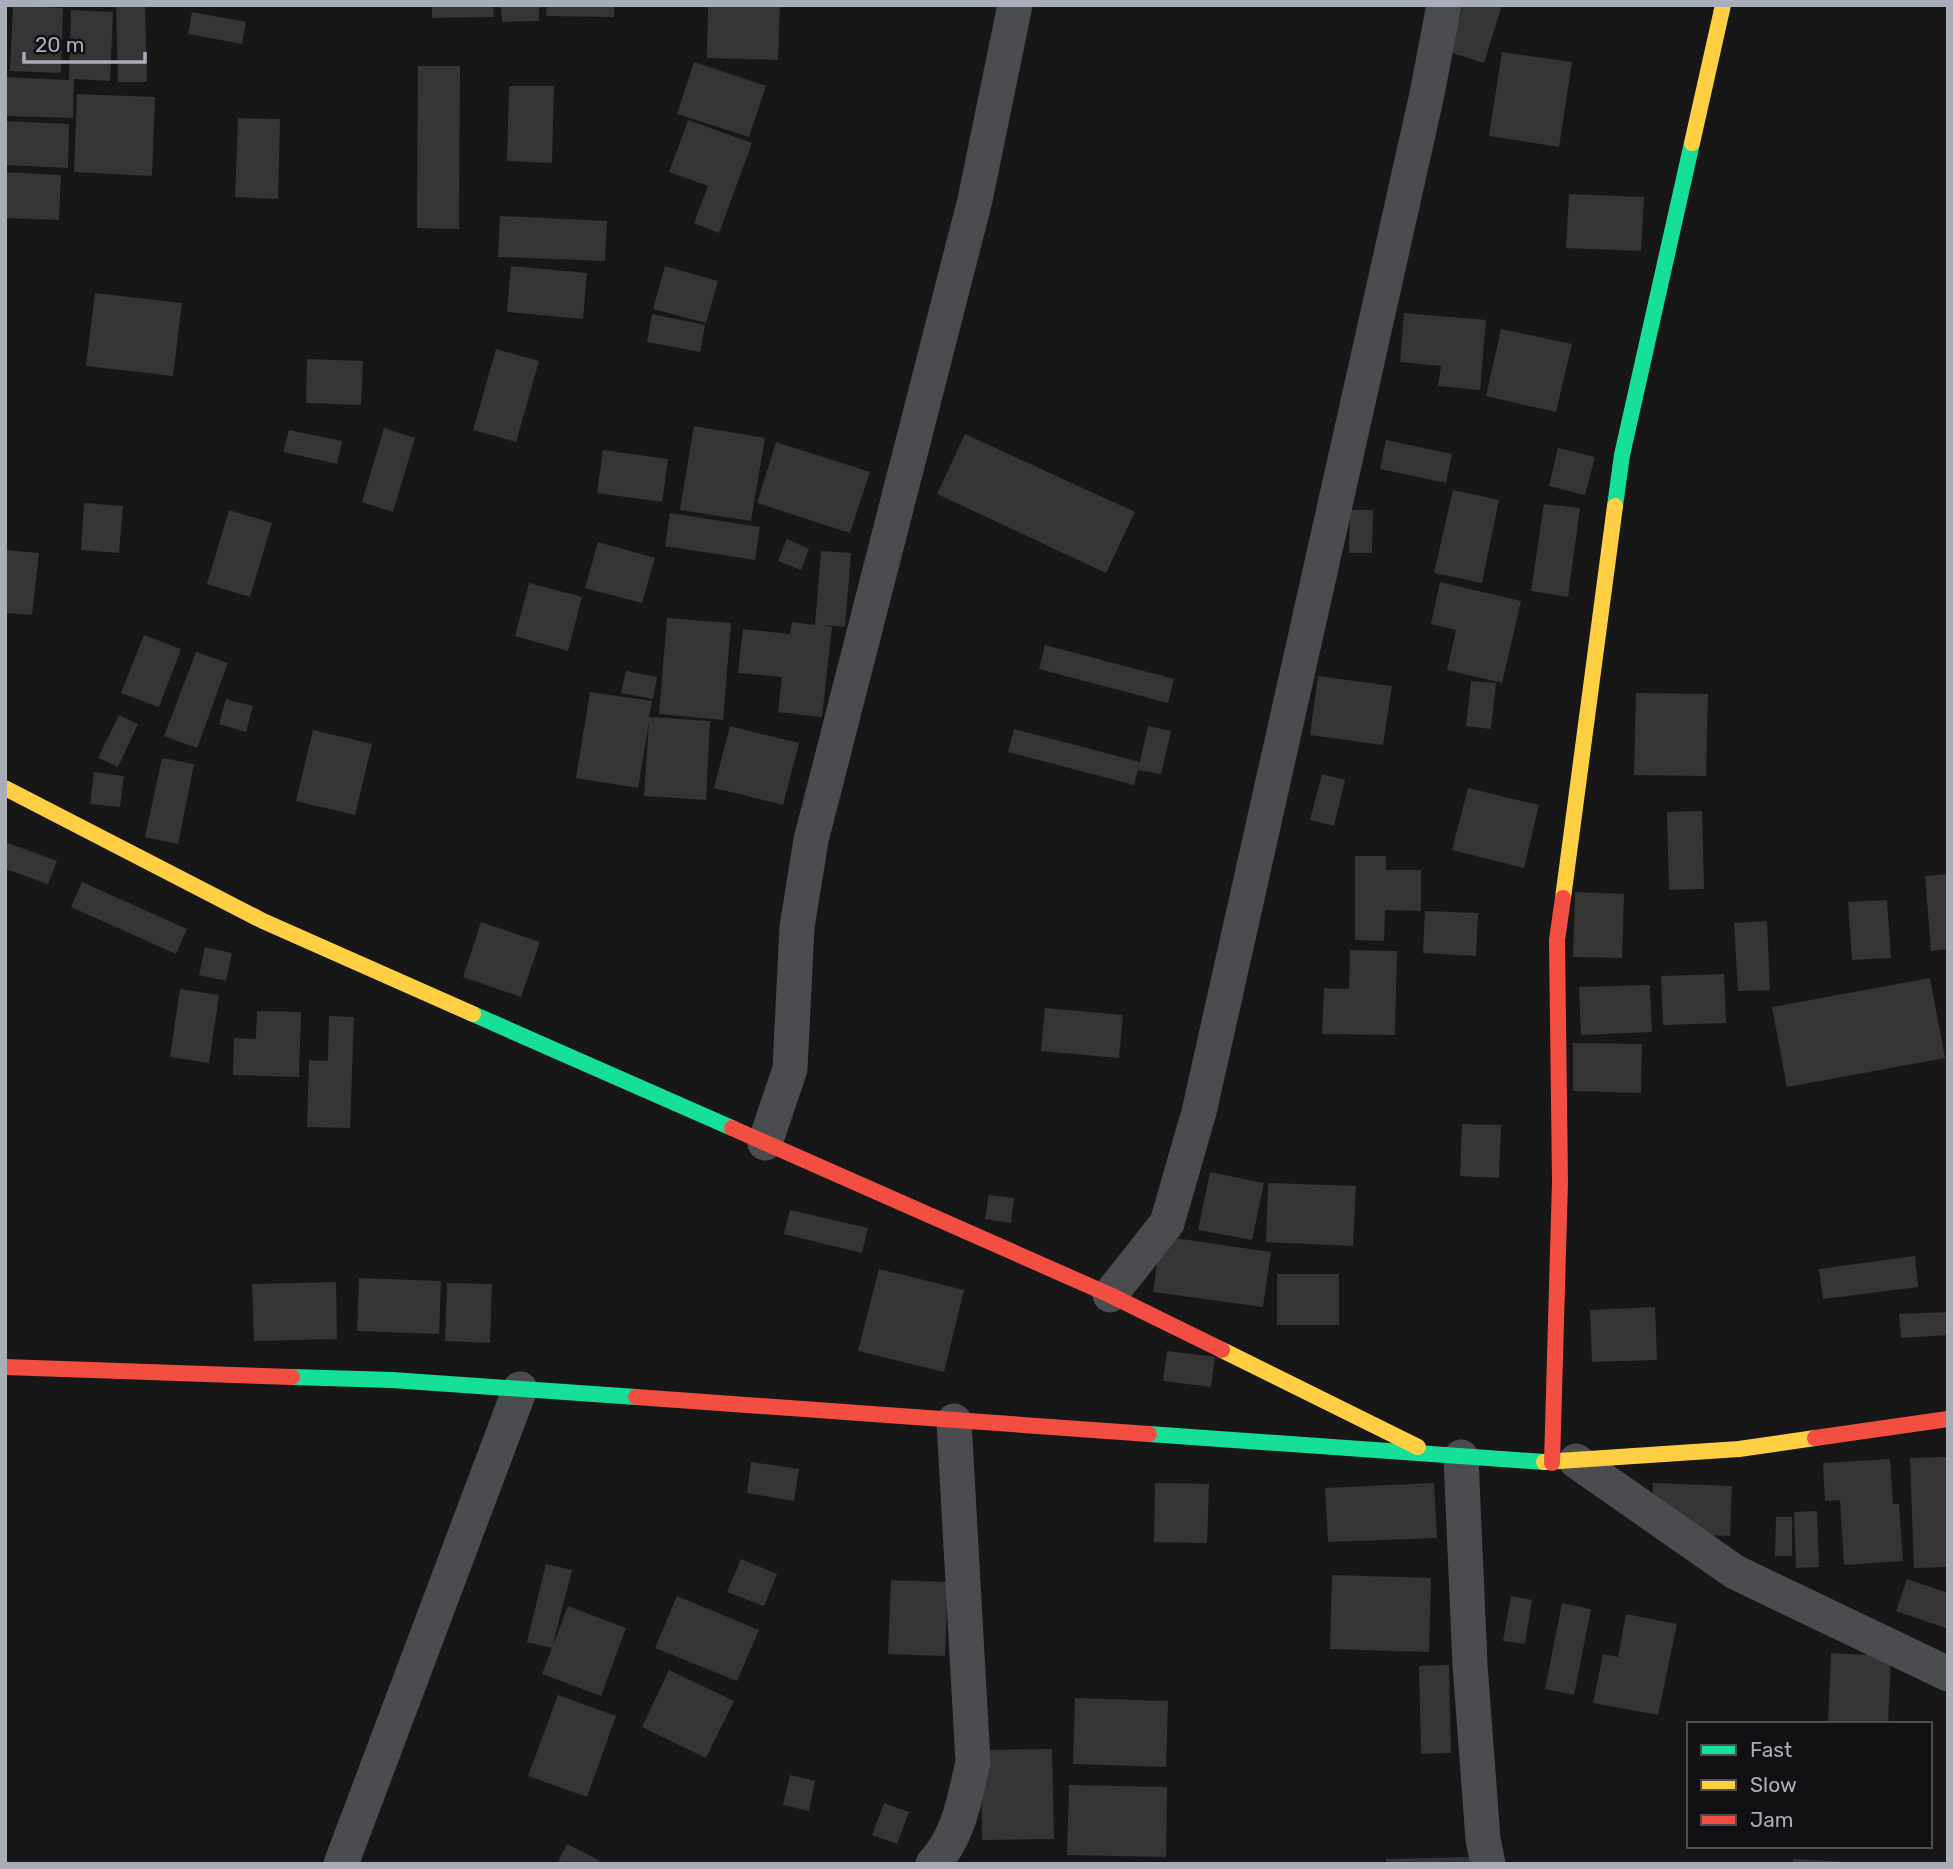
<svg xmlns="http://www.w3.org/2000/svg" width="1953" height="1869" viewBox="0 0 1953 1869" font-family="Rubik,sans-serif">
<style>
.building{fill:#353536}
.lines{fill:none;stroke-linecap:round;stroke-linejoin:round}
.street{stroke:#4b4c50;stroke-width:35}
.fast{stroke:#16e098;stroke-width:16}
.slow{stroke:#ffcf43;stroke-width:16}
.jam{stroke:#f24e42;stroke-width:16}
</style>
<rect width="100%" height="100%" fill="#171717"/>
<path class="building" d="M 116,5 L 145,5 L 147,82 L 118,82 Z
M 432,5 L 493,5 L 494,17 L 432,18 Z
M 501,5 L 539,5 L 539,21 L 502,22 Z
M 547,5 L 614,5 L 614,17 L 546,16 Z
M 708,5 L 780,5 L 778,60 L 707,58 Z
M 1463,5 L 1502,5 L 1484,63 L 1449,52 Z
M 13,6 L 63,8 L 61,73 L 10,71 Z
M 71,10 L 113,12 L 110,81 L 74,79 L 73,118 L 5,116 L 5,77 L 69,80 Z
M 192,12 L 246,22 L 242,44 L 188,34 Z
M 1502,52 L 1572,62 L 1559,147 L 1489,136 Z
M 694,62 L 766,86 L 749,137 L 677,114 Z
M 418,66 L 460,66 L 459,229 L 417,228 Z
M 509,86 L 554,86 L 552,163 L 507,161 Z
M 77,94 L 155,97 L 152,176 L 74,172 Z
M 238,118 L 280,119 L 278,199 L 235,197 Z
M 688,120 L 752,143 L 719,233 L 694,223 L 708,186 L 669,172 Z
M 6,121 L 69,124 L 68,168 L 5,165 Z
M 5,172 L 61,175 L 59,220 L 5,218 Z
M 1569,194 L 1644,197 L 1641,251 L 1566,248 Z
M 500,216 L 607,221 L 605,261 L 498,257 Z
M 511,266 L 587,273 L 583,319 L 507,312 Z
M 665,266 L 718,281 L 706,323 L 653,309 Z
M 95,293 L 182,303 L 173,376 L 86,366 Z
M 1404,313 L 1486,320 L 1480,390 L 1438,386 L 1441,366 L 1400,362 Z
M 652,314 L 705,325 L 700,352 L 647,342 Z
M 1501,329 L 1572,344 L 1556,412 L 1486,396 Z
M 496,349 L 539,361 L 516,442 L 473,430 Z
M 307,359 L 363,361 L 361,405 L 306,403 Z
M 694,426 L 765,438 L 751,521 L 680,510 Z
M 384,428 L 415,438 L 393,512 L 362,502 Z
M 289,430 L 342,441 L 337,464 L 283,452 Z
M 965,434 L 1135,512 L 1106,573 L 937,494 Z
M 1386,440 L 1452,454 L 1446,483 L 1380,469 Z
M 776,442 L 870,472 L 850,533 L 757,503 Z
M 1558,448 L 1595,457 L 1585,495 L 1549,486 Z
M 603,450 L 668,459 L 662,502 L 597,493 Z
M 1453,490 L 1499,500 L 1482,583 L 1434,573 Z
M 84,503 L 123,506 L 119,553 L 81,550 Z
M 1544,504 L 1580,508 L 1568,597 L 1531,591 Z
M 229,510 L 272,523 L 250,597 L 207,584 Z
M 1350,510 L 1373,510 L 1372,553 L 1349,553 Z
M 670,513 L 760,527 L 755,560 L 665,546 Z
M 787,539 L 809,549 L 801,570 L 778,561 Z
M 598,542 L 655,558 L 642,603 L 585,588 Z
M 5,550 L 39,553 L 32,615 L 5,613 Z
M 821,551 L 851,553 L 845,627 L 822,625 L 832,627 L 822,717 L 778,712 L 782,677 L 738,673 L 743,629 L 790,634 L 792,622 L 815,625 Z
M 1440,582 L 1521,601 L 1502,683 L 1447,670 L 1456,630 L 1431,624 Z
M 529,583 L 582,597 L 568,651 L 515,636 Z
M 667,618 L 731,623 L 723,720 L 659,714 Z
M 144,635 L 181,649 L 159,707 L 121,693 Z
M 1045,645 L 1174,679 L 1168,703 L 1039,669 Z
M 196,652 L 228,663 L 197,748 L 164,736 Z
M 626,671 L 657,677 L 653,699 L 621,693 Z
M 1318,676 L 1392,686 L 1383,745 L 1310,735 Z
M 1471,681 L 1496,683 L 1491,729 L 1466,726 Z
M 590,692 L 652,701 L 649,717 L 710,721 L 706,800 L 644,796 L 649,722 L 638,788 L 576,778 Z
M 1636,693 L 1708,694 L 1706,776 L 1634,775 Z
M 226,699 L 253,706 L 246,732 L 219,724 Z
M 119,715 L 138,724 L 118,767 L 98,758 Z
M 730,726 L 799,743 L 783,805 L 714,788 Z
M 1148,726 L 1171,731 L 1161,774 L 1138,770 L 1134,785 L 1008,752 L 1014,729 L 1140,762 Z
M 313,730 L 372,744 L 355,815 L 296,801 Z
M 162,758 L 194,764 L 178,844 L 145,837 Z
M 94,772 L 124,776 L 120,807 L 90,804 Z
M 1322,774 L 1345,780 L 1334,826 L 1310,820 Z
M 1468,788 L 1539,805 L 1524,868 L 1452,850 Z
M 1702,811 L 1704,889 L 1669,890 L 1667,812 Z
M 5,842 L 57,861 L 48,884 L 5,869 Z
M 1355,856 L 1386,856 L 1386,870 L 1421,870 L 1421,911 L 1385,910 L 1384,941 L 1355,940 Z
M 1948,874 L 1948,949 L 1931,951 L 1925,876 Z
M 82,882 L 187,929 L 176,954 L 71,907 Z
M 1575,892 L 1624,894 L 1622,958 L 1573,957 Z
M 1887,900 L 1891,958 L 1852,960 L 1848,902 Z
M 1425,911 L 1478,913 L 1476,956 L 1423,953 Z
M 1767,921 L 1770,990 L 1738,991 L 1734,923 Z
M 481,922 L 540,942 L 521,997 L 463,977 Z
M 205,947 L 232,953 L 226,981 L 199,975 Z
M 1350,950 L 1397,951 L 1395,1035 L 1322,1034 L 1324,988 L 1349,989 Z
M 1724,974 L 1726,1023 L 1663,1025 L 1661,976 Z
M 1930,978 L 1945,1058 L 1787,1087 L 1772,1007 Z
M 1650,985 L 1652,1032 L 1581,1035 L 1579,987 Z
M 180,989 L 219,995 L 209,1063 L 170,1057 Z
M 1045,1008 L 1123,1015 L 1119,1058 L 1041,1051 Z
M 257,1011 L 301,1012 L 299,1077 L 233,1075 L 234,1038 L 256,1039 Z
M 329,1016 L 354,1017 L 350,1128 L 307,1127 L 309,1060 L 328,1061 Z
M 1573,1043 L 1642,1044 L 1641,1093 L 1573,1091 Z
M 1462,1124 L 1501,1125 L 1499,1178 L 1460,1176 Z
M 1210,1172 L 1264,1183 L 1252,1240 L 1198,1230 Z
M 1268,1183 L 1356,1186 L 1353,1246 L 1266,1242 Z
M 989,1195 L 1014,1198 L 1011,1223 L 985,1219 Z
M 790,1210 L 868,1228 L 862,1253 L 784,1234 Z
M 1161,1236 L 1271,1252 L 1263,1307 L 1153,1292 Z
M 1915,1256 L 1918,1287 L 1823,1299 L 1819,1269 Z
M 879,1269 L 964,1290 L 944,1372 L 858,1351 Z
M 1277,1274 L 1339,1274 L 1339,1325 L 1277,1325 Z
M 359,1278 L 441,1281 L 439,1334 L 357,1331 Z
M 336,1282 L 337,1339 L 254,1341 L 252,1284 Z
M 447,1283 L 492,1284 L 490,1343 L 445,1341 Z
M 1655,1307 L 1657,1360 L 1592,1362 L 1590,1310 Z
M 1948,1312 L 1948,1335 L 1901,1338 L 1899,1314 Z
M 1167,1351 L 1215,1357 L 1211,1387 L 1163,1381 Z
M 1948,1457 L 1948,1567 L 1914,1568 L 1910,1458 Z
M 1890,1459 L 1893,1504 L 1899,1504 L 1903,1561 L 1844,1565 L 1840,1500 L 1825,1501 L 1823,1463 Z
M 751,1462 L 799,1469 L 794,1501 L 747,1493 Z
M 1155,1483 L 1209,1484 L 1207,1543 L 1154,1542 Z
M 1434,1483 L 1437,1538 L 1328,1542 L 1325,1488 Z
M 1653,1483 L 1732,1486 L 1730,1536 L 1651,1533 Z
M 1817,1511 L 1819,1567 L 1796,1568 L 1794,1512 Z
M 1776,1517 L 1792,1517 L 1792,1556 L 1775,1556 Z
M 741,1559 L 777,1574 L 764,1606 L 727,1592 Z
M 546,1564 L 572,1570 L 552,1648 L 527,1642 Z
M 1332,1575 L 1431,1578 L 1429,1652 L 1330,1649 Z
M 1907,1579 L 1948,1593 L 1948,1629 L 1896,1611 Z
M 891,1580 L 948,1582 L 945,1656 L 888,1654 Z
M 677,1596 L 759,1630 L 737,1681 L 655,1648 Z
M 1511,1596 L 1532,1600 L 1525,1644 L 1503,1641 Z
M 1562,1603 L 1591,1609 L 1574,1695 L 1545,1689 Z
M 568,1606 L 626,1628 L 601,1696 L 542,1674 Z
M 1626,1614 L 1677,1624 L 1658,1715 L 1593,1703 L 1603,1654 L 1618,1657 Z
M 1831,1653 L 1891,1656 L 1888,1724 L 1828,1724 Z
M 1449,1665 L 1451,1753 L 1421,1754 L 1419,1666 Z
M 669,1670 L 734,1701 L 706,1758 L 642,1727 Z
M 558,1695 L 616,1716 L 587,1797 L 528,1776 Z
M 1075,1698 L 1168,1701 L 1166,1767 L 1073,1764 Z
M 1052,1749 L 1054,1839 L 982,1840 L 981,1750 Z
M 790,1775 L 815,1781 L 809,1811 L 783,1805 Z
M 1069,1785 L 1167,1787 L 1166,1857 L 1067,1855 Z
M 884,1803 L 909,1812 L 897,1844 L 872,1835 Z
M 567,1844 L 606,1864 L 557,1864 Z
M 1476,1857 L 1476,1864 L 1386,1864 L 1386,1859 Z
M 1793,1859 L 1847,1862 L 1847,1864 L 1793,1864 Z"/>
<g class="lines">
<path class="street" d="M 765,1143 L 790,1069 L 797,927 L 811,840 L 975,200 L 1015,5
M 1110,1295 L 1167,1223 L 1199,1112 L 1427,94 L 1444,5
M 1461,1457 L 1470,1665 L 1483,1839 L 1488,1864
M 1576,1461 L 1735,1572 L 1948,1674
M 341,1864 L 520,1389
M 933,1864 C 959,1837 965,1797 973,1762 L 954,1421"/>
<path class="fast" d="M 1615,506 L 1622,455 L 1692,143
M 473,1014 L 732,1128
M 292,1377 L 392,1380 L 636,1397
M 1149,1434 L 1544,1462"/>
<path class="slow" d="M 1692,143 L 1723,5
M 5,788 L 263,921 L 473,1014
M 1563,898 L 1615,506
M 1222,1350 L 1418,1447
M 1544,1462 L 1739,1449 L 1815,1438"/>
<path class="jam" d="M 732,1128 L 1110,1295 L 1222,1350
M 5,1367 L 292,1377
M 636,1397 L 1149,1434
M 1815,1438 L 1948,1419
M 1552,1463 L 1560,1181 L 1557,940 L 1563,898"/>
</g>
<rect width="1953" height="1869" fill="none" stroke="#a8adb8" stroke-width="14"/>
<rect x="1687" y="1722" width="245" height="126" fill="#111113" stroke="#4d4f55" stroke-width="2"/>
<rect x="1701" y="1745" width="35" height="10" fill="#16e098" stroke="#4d4f55" stroke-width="2"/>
<text x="1750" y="1757" font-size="21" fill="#a8adb8">Fast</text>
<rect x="1701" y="1780" width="35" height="10" fill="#ffcf43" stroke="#4d4f55" stroke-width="2"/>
<text x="1750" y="1792" font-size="21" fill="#a8adb8">Slow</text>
<rect x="1701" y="1815" width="35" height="10" fill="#f24e42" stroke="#4d4f55" stroke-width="2"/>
<text x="1750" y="1827" font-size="21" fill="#a8adb8">Jam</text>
<path d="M24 52v10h121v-10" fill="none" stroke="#a8adb8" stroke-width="3.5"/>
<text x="35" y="52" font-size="21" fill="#a8adb8" stroke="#111113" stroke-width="5" paint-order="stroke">20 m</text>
</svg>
